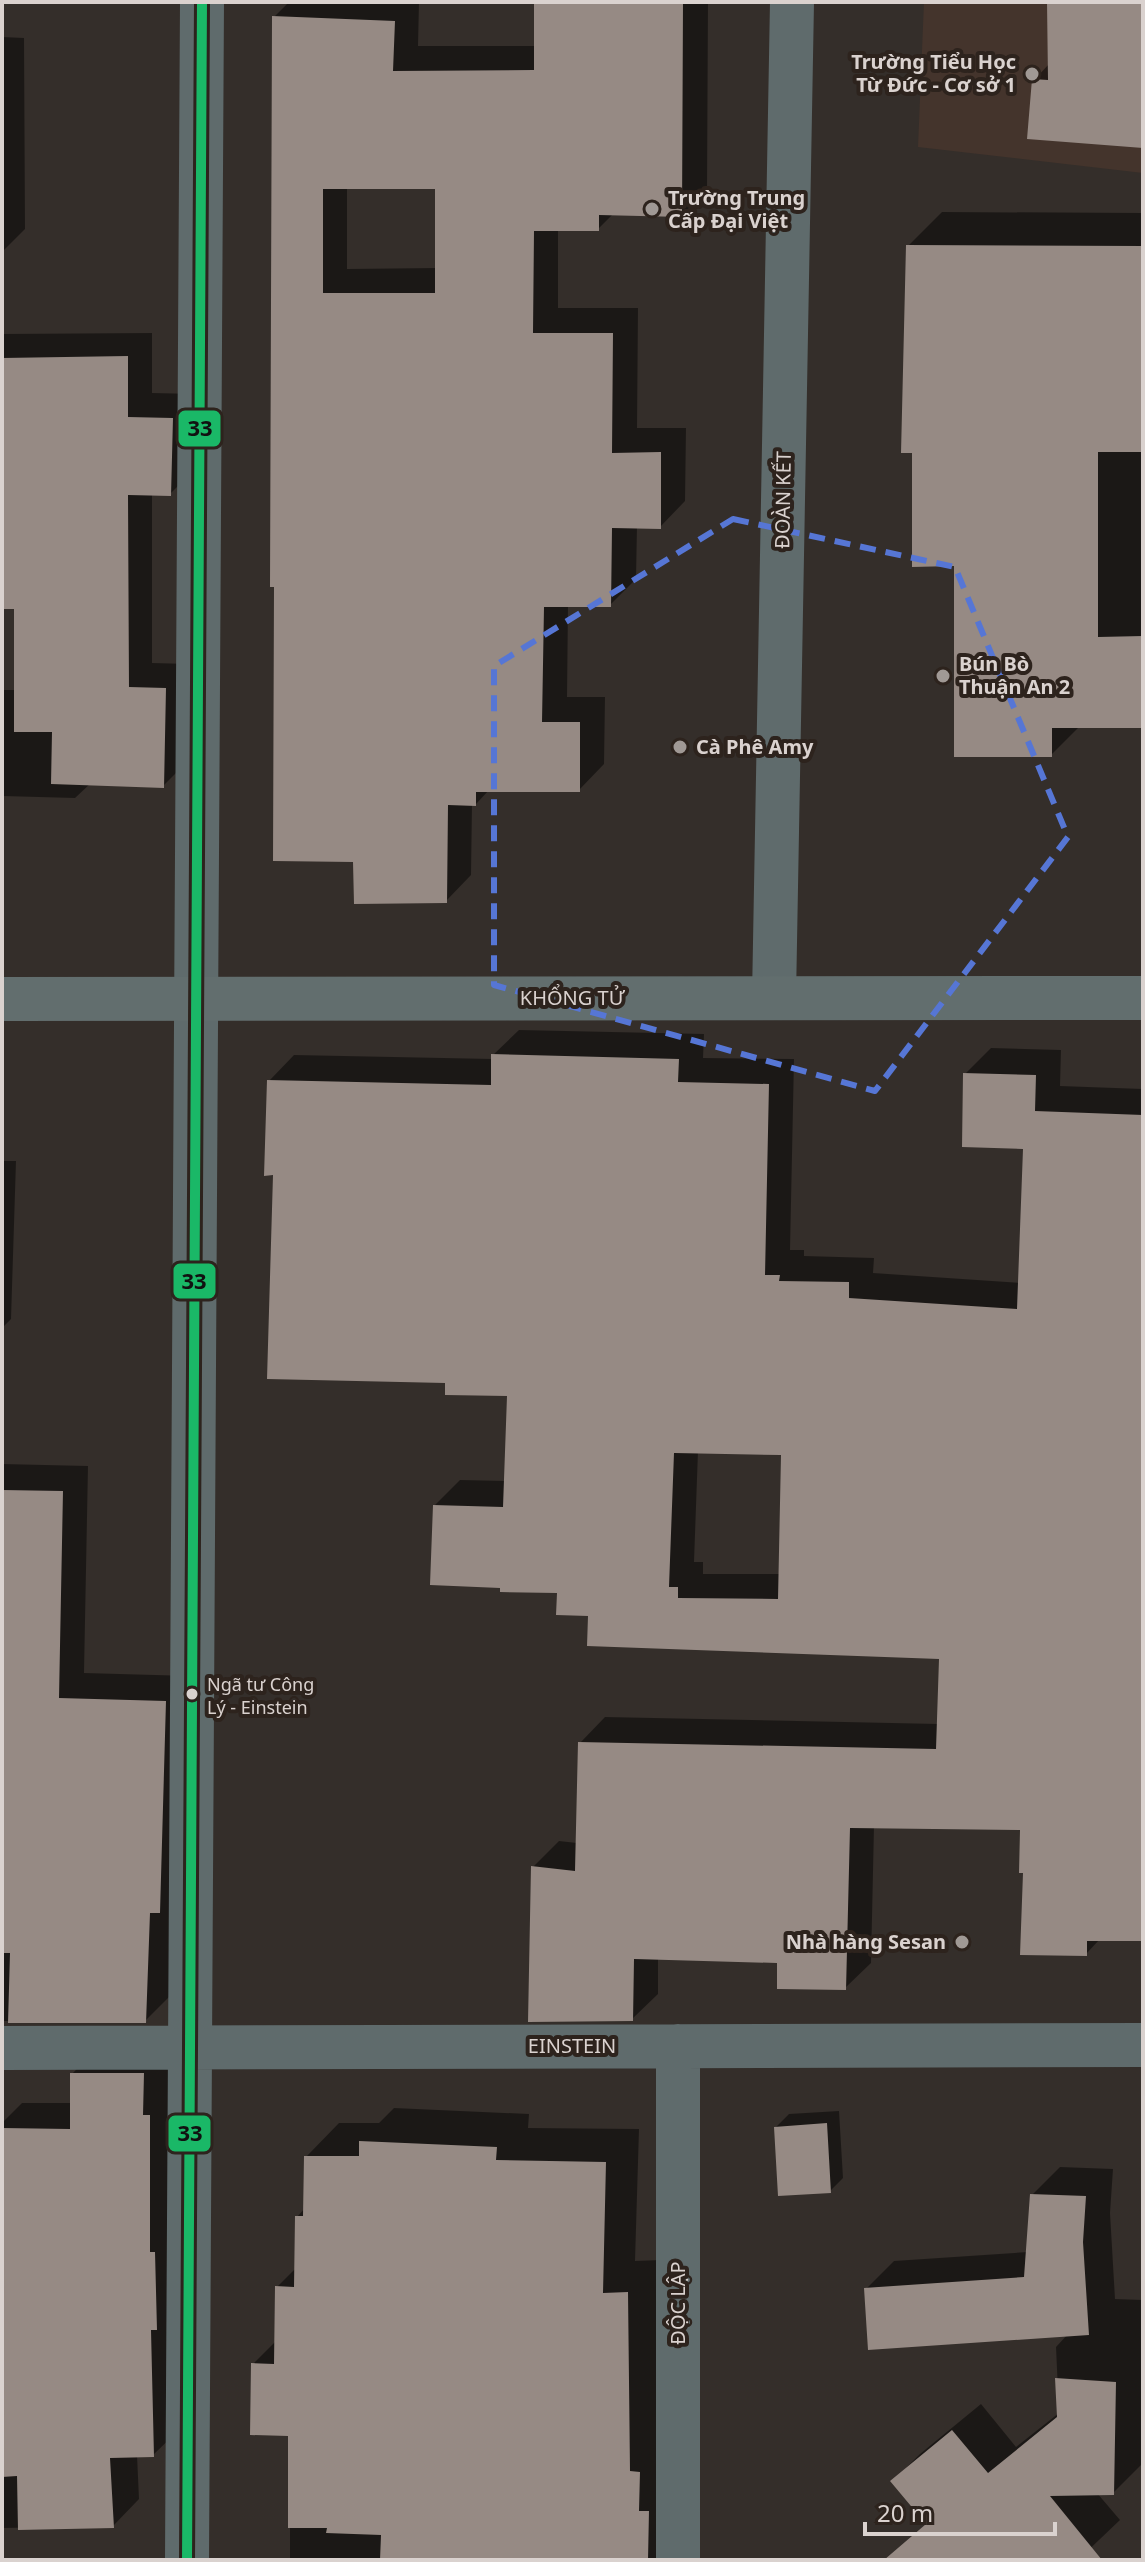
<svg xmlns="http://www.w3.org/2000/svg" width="1145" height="2562" viewBox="0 0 1145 2562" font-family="'Noto Sans',sans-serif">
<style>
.built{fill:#44342c}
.shadow{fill:#0007;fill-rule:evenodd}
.building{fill:#968a84;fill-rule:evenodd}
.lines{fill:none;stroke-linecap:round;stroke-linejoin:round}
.street{stroke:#5f6b6c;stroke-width:44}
.secondary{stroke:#626e6e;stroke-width:44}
.bus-1-casing{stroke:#2d231d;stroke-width:16}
.bus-1{stroke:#1ab867;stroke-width:10}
.marked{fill:none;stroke:#5676d5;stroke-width:6;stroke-dasharray:16 10;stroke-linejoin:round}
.poi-dot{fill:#a09995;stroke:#2d231d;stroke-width:3}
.bus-dot{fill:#dad2cf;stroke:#2d231d;stroke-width:3}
.labels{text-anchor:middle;stroke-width:8;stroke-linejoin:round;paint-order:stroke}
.bus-label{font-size:18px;fill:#dad2cf;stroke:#2d231d;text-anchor:start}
.poi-label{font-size:20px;font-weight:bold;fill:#dad2cf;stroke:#2d231d;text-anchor:start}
.street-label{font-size:20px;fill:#dad2cf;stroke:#2d231d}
.line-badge{stroke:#2d231d;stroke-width:3}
.pale-badge-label{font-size:22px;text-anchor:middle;font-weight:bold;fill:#111}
</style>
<rect width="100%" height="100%" fill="#342e2a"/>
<path class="built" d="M 924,2 L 1143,2 L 1143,173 L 918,147 Z"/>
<path class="shadow" d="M 289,2 L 419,2 L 418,46 L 536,46 L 536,2 L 708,2 L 707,190 L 682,215 L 613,214 L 598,229 L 558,229 L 558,308 L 638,308 L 637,428 L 686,428 L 685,501 L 660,527 L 637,526 L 636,579 L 610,605 L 568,605 L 567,697 L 605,697 L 604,764 L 579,790 L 489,790 L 476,804 L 472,804 L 471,875 L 446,901 L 355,860 L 274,17 ZM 347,187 L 437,187 L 437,268 L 347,269 Z
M 1049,2 L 1143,2 L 1143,146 L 1034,80 L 1050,63 Z
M 2,37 L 24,38 L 25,229 L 3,251 Z
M 942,212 L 1143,213 L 1143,726 L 1080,726 L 1051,755 L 956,564 L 914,451 L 908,246 Z
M 152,333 L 152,393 L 197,394 L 195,469 L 170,494 L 152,493 L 152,663 L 190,664 L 187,762 L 163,786 L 91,783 L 75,798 L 2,796 L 2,690 L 16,690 L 16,607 L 2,607 L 2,334 Z
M 519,1030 L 704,1034 L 703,1058 L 794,1059 L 790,1250 L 804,1250 L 804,1256 L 874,1258 L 873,1273 L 1020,1283 L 1025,1147 L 965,1074 L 991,1048 L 1061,1050 L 1060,1086 L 1143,1089 L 1143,1939 L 1100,1939 L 1086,1954 L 1025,1871 L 1022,1828 L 874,1826 L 871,1963 L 845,1988 L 779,1961 L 658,1957 L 658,1994 L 632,2019 L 533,1867 L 559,1841 L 577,1843 L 580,1743 L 605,1717 L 939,1724 L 941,1657 L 590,1614 L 559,1591 L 502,1586 L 435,1505 L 460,1480 L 506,1481 L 509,1394 L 447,1381 L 275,1173 L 269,1081 L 294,1055 L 493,1059 L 493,1055 ZM 698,1451 L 783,1453 L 781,1574 L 703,1574 L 703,1562 L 694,1562 Z
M 2,1161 L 16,1161 L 11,1319 L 2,1328 Z
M 2,1464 L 88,1466 L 84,1673 L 191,1676 L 171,1995 L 145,2021 L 2,2021 Z
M 98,2047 L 170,2047 L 180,2429 L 153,2455 L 137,2455 L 139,2499 L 113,2526 L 2,2528 L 2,2123 L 22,2103 L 72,2103 L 72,2074 Z
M 394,2108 L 529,2114 L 528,2128 L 639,2129 L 635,2261 L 661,2260 L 680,2560 L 290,2560 L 290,2434 L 253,2364 L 276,2341 L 277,2287 L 296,2268 L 297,2217 L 305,2208 L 306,2157 L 339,2123 L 379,2123 Z
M 839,2111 L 843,2178 L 830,2191 L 776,2127 L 789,2114 Z
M 1060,2167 L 1113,2169 L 1110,2213 L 1115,2299 L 1143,2300 L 1141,2465 L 1113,2493 L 1097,2493 L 1120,2520 L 1078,2560 L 923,2560 L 908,2542 L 927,2523 L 892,2482 L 920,2454 L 981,2404 L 1016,2447 L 1059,2413 L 1056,2347 L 1068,2334 L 866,2289 L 894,2261 L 1028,2252 L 1032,2195 Z"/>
<path class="building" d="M 534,2 L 683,2 L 682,217 L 599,215 L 599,231 L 534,231 L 533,333 L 613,333 L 612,453 L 661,452 L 661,529 L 612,528 L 611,607 L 544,607 L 542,722 L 580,722 L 580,792 L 476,792 L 476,806 L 448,805 L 447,903 L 354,904 L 353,862 L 273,861 L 274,587 L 270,587 L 272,16 L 395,21 L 393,71 L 534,70 ZM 323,189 L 435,189 L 435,293 L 323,293 Z
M 1047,2 L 1143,2 L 1143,148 L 1027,139 L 1032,79 L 1048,80 Z
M 906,245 L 1143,246 L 1143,452 L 1098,452 L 1098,637 L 1143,636 L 1143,728 L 1052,728 L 1052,757 L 954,757 L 954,566 L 912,567 L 912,453 L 901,453 Z
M 128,356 L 128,417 L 173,418 L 171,496 L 128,495 L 129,687 L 166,688 L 164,788 L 51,784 L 52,732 L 14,732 L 14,609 L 2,609 L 2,358 Z
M 491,1054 L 679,1059 L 678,1082 L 769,1084 L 765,1275 L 780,1275 L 779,1281 L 849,1282 L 849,1298 L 1017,1309 L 1023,1149 L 962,1147 L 963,1073 L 1036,1075 L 1035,1111 L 1143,1115 L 1143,1941 L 1087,1941 L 1087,1956 L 1020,1955 L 1023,1873 L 1019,1873 L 1020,1830 L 850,1828 L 846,1990 L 777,1989 L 777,1963 L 634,1959 L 633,2021 L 528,2022 L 531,1866 L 575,1871 L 578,1742 L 936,1749 L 939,1659 L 587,1646 L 588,1616 L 556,1615 L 557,1593 L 500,1592 L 500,1588 L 430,1585 L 433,1505 L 503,1507 L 507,1396 L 445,1395 L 445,1383 L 267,1379 L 273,1175 L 264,1176 L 267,1080 L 491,1085 ZM 674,1453 L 781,1455 L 778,1599 L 678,1598 L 678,1587 L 669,1587 Z
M 2,1490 L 63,1491 L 59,1698 L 166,1701 L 160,1913 L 150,1913 L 146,2023 L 8,2023 L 10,1953 L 2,1953 Z
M 70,2073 L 144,2073 L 143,2115 L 150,2115 L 150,2252 L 155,2252 L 157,2330 L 151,2330 L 154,2457 L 110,2458 L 114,2528 L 18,2530 L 17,2476 L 2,2477 L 2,2128 L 70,2129 Z
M 827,2123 L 831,2193 L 778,2196 L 774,2127 Z
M 359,2141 L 497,2147 L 496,2160 L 606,2162 L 603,2293 L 628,2292 L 630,2471 L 640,2472 L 639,2511 L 649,2511 L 648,2560 L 380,2560 L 381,2535 L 326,2533 L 327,2528 L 288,2528 L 288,2436 L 250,2435 L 251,2363 L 274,2364 L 275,2286 L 294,2287 L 295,2216 L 303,2216 L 304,2156 L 359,2156 Z
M 1030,2194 L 1086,2196 L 1083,2242 L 1089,2335 L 868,2350 L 864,2288 L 1024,2277 Z
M 1055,2378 L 1116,2382 L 1114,2495 L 1050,2496 L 1102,2560 L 884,2560 L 926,2524 L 890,2481 L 952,2430 L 988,2473 L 1057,2417 Z"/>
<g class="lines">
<path class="street" d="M 774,998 L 792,2
M 678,2046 L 678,2560
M 2,2048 L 1143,2045
M 187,2560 L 202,2"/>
<path class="secondary" d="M 2,999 L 1143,998"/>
<g class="bus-1-casing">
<path id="bus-1" d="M 187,2560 L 202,2"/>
</g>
<use href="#bus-1" class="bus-1"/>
</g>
<path class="marked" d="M 733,519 L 955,567 L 1068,837 L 875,1091 L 494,985 L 494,666 Z"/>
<g class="poi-dot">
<circle cx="1032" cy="74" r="8"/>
<circle cx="652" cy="209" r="8"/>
<circle cx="943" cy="676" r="8"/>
<circle cx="680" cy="747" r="8"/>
<circle cx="962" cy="1942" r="8"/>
</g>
<circle class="bus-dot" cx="192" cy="1694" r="7"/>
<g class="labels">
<g class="bus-label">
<text x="207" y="1691">Ngã tư Công<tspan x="207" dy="23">Lý - Einstein</tspan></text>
</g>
<g class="poi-label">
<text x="1016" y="69" text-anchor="end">Trường Tiểu Học<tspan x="1016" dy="23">Từ Đức - Cơ sở 1</tspan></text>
<text x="668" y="205">Trường Trung<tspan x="668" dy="23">Cấp Đại Việt</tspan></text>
<text x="959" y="671">Bún Bò<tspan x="959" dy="23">Thuận An 2</tspan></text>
<text x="696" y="754">Cà Phê Amy</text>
<text x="946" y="1949" text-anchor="end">Nhà hàng Sesan</text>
</g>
<g class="street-label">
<text transform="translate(783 500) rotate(-89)" y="7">ĐOÀN KẾT</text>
<text x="572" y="1005">KHỔNG TỬ</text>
<text x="572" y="2053">EINSTEIN</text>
<text transform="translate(678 2303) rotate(-90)" y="7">ĐỘC LẬP</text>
</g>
</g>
<g class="line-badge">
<rect x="177" y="409" width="45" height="39" rx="8" fill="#1ab867"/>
<rect x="172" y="1262" width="45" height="38" rx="8" fill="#1ab867"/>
<rect x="167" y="2114" width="45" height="39" rx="8" fill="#1ab867"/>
</g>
<g class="pale-badge-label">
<text x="200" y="436">33</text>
<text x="194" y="1289">33</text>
<text x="190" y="2141">33</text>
</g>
<rect width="1145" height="2562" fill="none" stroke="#dad2cf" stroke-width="8"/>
<path d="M865 2522v12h190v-12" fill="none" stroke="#dad2cf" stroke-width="4"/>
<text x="877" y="2522" font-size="24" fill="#dad2cf" stroke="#2d231d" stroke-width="6" paint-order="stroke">20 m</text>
</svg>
